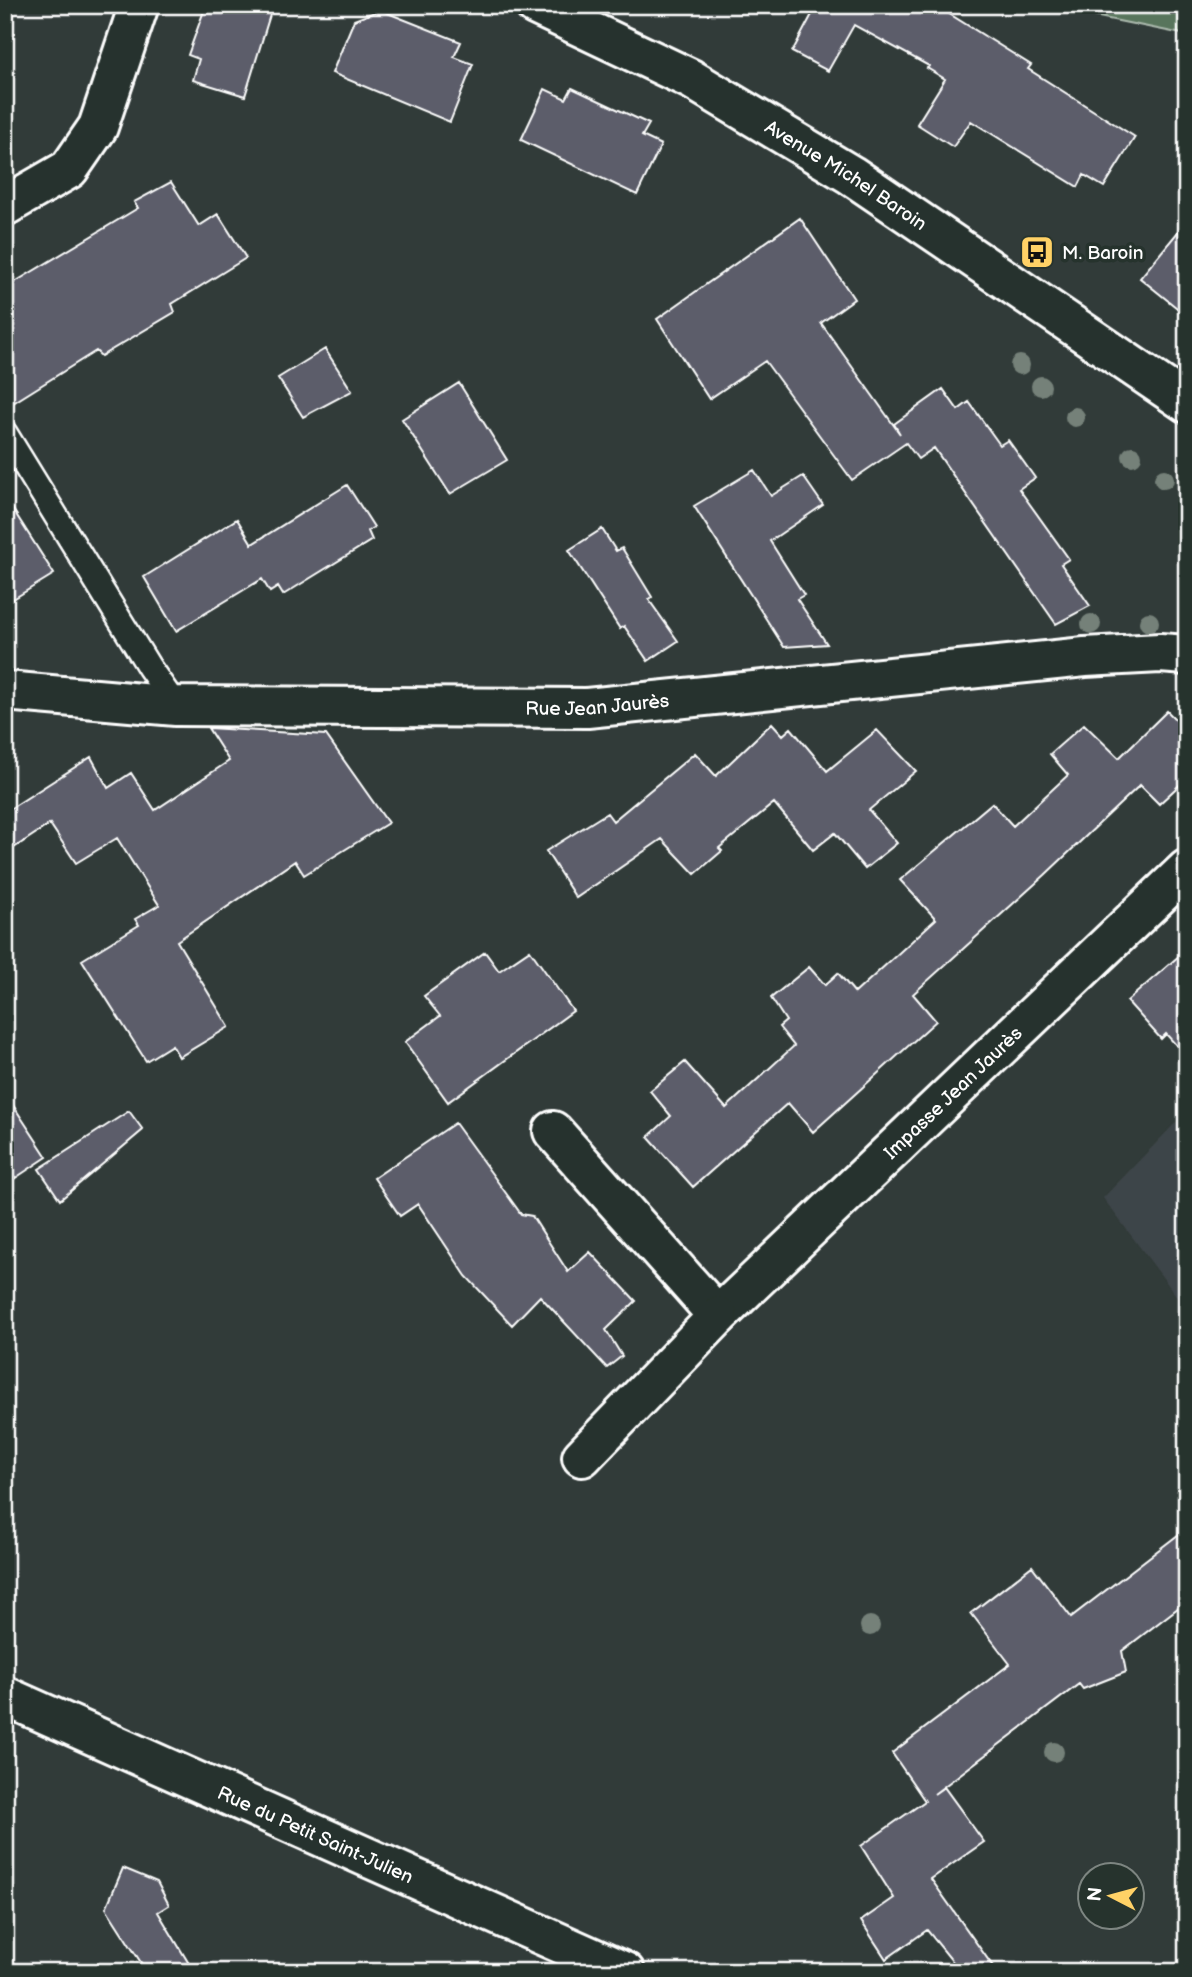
<svg xmlns="http://www.w3.org/2000/svg" width="1192" height="1977" viewBox="0 0 1192 1977" font-family="'Balsamiq Sans',sans-serif">
<style>
.built{fill:#3e4548}
.green{fill:#59755c;stroke:#acbaae;stroke-width:2}
.building{fill:#5b5d6a;stroke:#fff;stroke-width:2}
.lines{fill:none;stroke-linecap:round;stroke-linejoin:round}
.service-casing{stroke:#fff;stroke-width:28}
.minor-casing{stroke:#fff;stroke-width:44}
.tertiary-casing{stroke:#fff;stroke-width:44}
.service{stroke:#26332d;stroke-width:23}
.minor{stroke:#26332d;stroke-width:38}
.tertiary{stroke:#26332d;stroke-width:38}
.tree{fill:#758179}
.labels{text-anchor:middle;stroke-width:7;stroke-linejoin:round;paint-order:stroke}
.street-label{font-size:19px;fill:#fff;stroke:#26332d}
.poi-label{font-size:19px;fill:#fff;stroke:#26332d;text-anchor:start}
</style>
<rect width="100%" height="100%" fill="#313b39"/>
<filter id="ink" filterUnits="userSpaceOnUse"><feTurbulence type="fractalNoise" baseFrequency=".0143" numOctaves="2"/><feDisplacementMap in="SourceGraphic" scale="14" xChannelSelector="R" yChannelSelector="G"/><feConvolveMatrix kernelMatrix="1 2 1 2 8 2 1 2 1" color-interpolation-filters="sRGB"/></filter>
<g filter="url(#ink)">
<path class="built" d="M 1187,1111 L 1187,1310 L 1103,1198 Z"/>
<path class="green" d="M 1077,5 L 1187,5 L 1187,35 L 1094,16 Z"/>
<path class="building" d="M 206,5 L 273,5 L 245,96 L 193,80 L 199,59 L 188,55 Z
M 817,5 L 935,5 L 1031,65 L 1028,69 L 1135,137 L 1104,187 L 1084,175 L 1078,187 L 971,121 L 953,147 L 917,124 L 945,79 L 927,68 L 929,66 L 854,25 L 828,71 L 792,52 Z
M 380,10 L 461,42 L 454,57 L 473,64 L 450,122 L 332,73 L 354,20 Z
M 572,88 L 649,124 L 642,136 L 661,145 L 637,195 L 521,140 L 545,89 L 566,99 Z
M 171,182 L 199,226 L 218,214 L 246,258 L 172,304 L 175,312 L 101,356 L 96,351 L 5,408 L 5,288 L 138,208 L 134,202 Z
M 800,218 L 854,299 L 821,323 L 900,434 L 894,424 L 943,389 L 958,410 L 969,402 L 1000,445 L 1008,440 L 1035,478 L 1019,489 L 1069,559 L 1061,564 L 1090,606 L 1056,624 L 934,448 L 918,459 L 906,443 L 852,480 L 765,361 L 709,399 L 657,319 Z
M 1187,221 L 1187,316 L 1140,278 Z
M 325,349 L 352,391 L 303,417 L 278,378 Z
M 459,383 L 507,460 L 450,494 L 402,419 Z
M 754,470 L 771,496 L 803,476 L 823,505 L 770,541 L 804,595 L 797,599 L 827,644 L 784,647 L 694,506 Z
M 347,485 L 374,527 L 368,531 L 372,540 L 283,595 L 278,587 L 270,592 L 262,579 L 176,631 L 144,577 L 237,519 L 252,544 Z
M 5,497 L 54,574 L 5,604 Z
M 602,529 L 616,551 L 622,548 L 652,597 L 649,600 L 678,641 L 648,661 L 624,626 L 620,629 L 569,550 Z
M 1167,711 L 1187,731 L 1187,778 L 1159,804 L 1140,785 L 1045,875 L 913,994 L 936,1021 L 813,1132 L 788,1103 L 693,1187 L 648,1137 L 671,1116 L 650,1091 L 685,1062 L 726,1108 L 794,1046 L 779,1027 L 786,1021 L 771,998 L 809,967 L 825,985 L 838,973 L 855,993 L 936,919 L 900,880 L 992,803 L 1013,826 L 1068,775 L 1050,754 L 1084,724 L 1119,758 Z
M 772,723 L 783,735 L 791,728 L 827,771 L 877,730 L 916,771 L 869,810 L 897,843 L 865,869 L 835,833 L 813,850 L 774,803 L 719,848 L 722,851 L 695,874 L 662,839 L 576,898 L 546,851 L 607,813 L 613,821 L 695,753 L 716,776 Z
M 208,728 L 326,735 L 388,823 L 304,875 L 295,861 L 177,941 L 229,1027 L 179,1057 L 172,1045 L 146,1061 L 82,960 L 139,925 L 135,919 L 159,905 L 117,838 L 76,863 L 50,824 L 5,854 L 5,812 L 91,757 L 108,788 L 131,773 L 155,810 L 229,761 Z
M 1187,949 L 1187,1057 L 1166,1034 L 1161,1039 L 1127,1001 Z
M 530,950 L 573,1011 L 448,1102 L 405,1042 L 440,1016 L 424,996 L 485,952 L 499,971 Z
M 5,1093 L 47,1157 L 5,1185 Z
M 129,1111 L 143,1130 L 60,1200 L 39,1169 Z
M 455,1123 L 521,1214 L 532,1216 L 568,1272 L 590,1252 L 636,1301 L 606,1330 L 622,1356 L 607,1368 L 540,1296 L 512,1325 L 466,1276 L 418,1204 L 400,1216 L 374,1178 Z
M 1187,1528 L 1187,1601 L 1122,1651 L 1126,1672 L 1083,1689 L 1079,1684 L 934,1794 L 944,1787 L 984,1842 L 931,1879 L 994,1968 L 990,1972 L 961,1972 L 927,1930 L 886,1959 L 861,1921 L 894,1898 L 861,1846 L 925,1801 L 892,1753 L 1010,1664 L 971,1613 L 1032,1566 L 1071,1617 Z
M 123,1868 L 157,1882 L 169,1905 L 158,1912 L 194,1972 L 147,1972 L 106,1908 Z"/>
<g class="lines">
<g class="service-casing">
<path id="service" d="M 5,433 L 149,667 L 176,706"/>
</g>
<g class="minor-casing">
<g id="minor">
<path d="M 5,206 L 69,169 L 98,127 L 139,5"/>
<path id="s1" d="M 5,691 L 176,706 L 587,708 L 1085,657 L 1160,653 L 1187,655"/>
<path id="s2" d="M 553,1131 L 718,1316 L 1187,869"/>
<path d="M 582,1457 L 718,1316"/>
<path id="s3" d="M 5,1696 L 625,1972"/>
</g>
</g>
<g class="tertiary-casing">
<g id="tertiary">
<path id="s4" d="M 535,5 L 691,79 L 851,175 L 1187,403"/>
</g>
</g>
<use href="#service" class="service"/>
<use href="#minor" class="minor"/>
<use href="#tertiary" class="tertiary"/>
</g>
<g class="tree">
<circle cx="1020" cy="365" r="10"/>
<circle cx="1041" cy="386" r="10"/>
<circle cx="1075" cy="417" r="10"/>
<circle cx="1132" cy="456" r="10"/>
<circle cx="1164" cy="479" r="10"/>
<circle cx="1149" cy="622" r="10"/>
<circle cx="1091" cy="624" r="10"/>
<circle cx="870" cy="1626" r="10"/>
<circle cx="1054" cy="1752" r="10"/>
</g>
</g>
<defs>
<g id="bus-square" transform="scale(1.75)"><rect x="-9" y="-9" width="18" height="18" rx="4" fill="#ffd166" stroke="#26332d"/><path d="M-5-6H5V4H4V6H2V4H-2V6H-4V4H-5ZM-3.5-4V0h7V-4ZM-3.5 1.2v1.5H-2V1.2ZM2 1.2v1.5H3.5V1.2Z" fill="#111"/></g>
</defs>
<g fill-rule="evenodd">
<use href="#bus-square" x="1037" y="252"/>
</g>
<g class="labels">
<g class="street-label">
<text dy="7" stroke="none"><textPath href="#s4" startOffset="355">Avenue Michel Baroin</textPath></text>
<text dy="7" stroke="none"><textPath href="#s1" startOffset="593">Rue Jean Jaurès</textPath></text>
<text dy="7" stroke="none"><textPath href="#s2" startOffset="572">Impasse Jean Jaurès</textPath></text>
<text dy="7" stroke="none"><textPath href="#s3" startOffset="340">Rue du Petit Saint-Julien</textPath></text>
</g>
<g class="poi-label">
<text x="1062" y="259">M. Baroin</text>
</g>
</g>
<rect width="1192" height="1977" fill="none" stroke="#26332d" stroke-width="28"/>
<rect x="14" y="14" width="1164" height="1949" fill="none" stroke="#fff" stroke-width="2.5" filter="url(#ink)"/>
<g transform="translate(1111 1896) rotate(276)"><circle r="33" fill="#26332d" stroke="#7d8581" stroke-width="2"/>
<path d="M0-5L12 26L0 18L-12 26Z" fill="#ffd166"/>
<text y="-10" font-size="19" font-weight="bold" text-anchor="middle" fill="#ffffff">N</text>
</g>
</svg>
